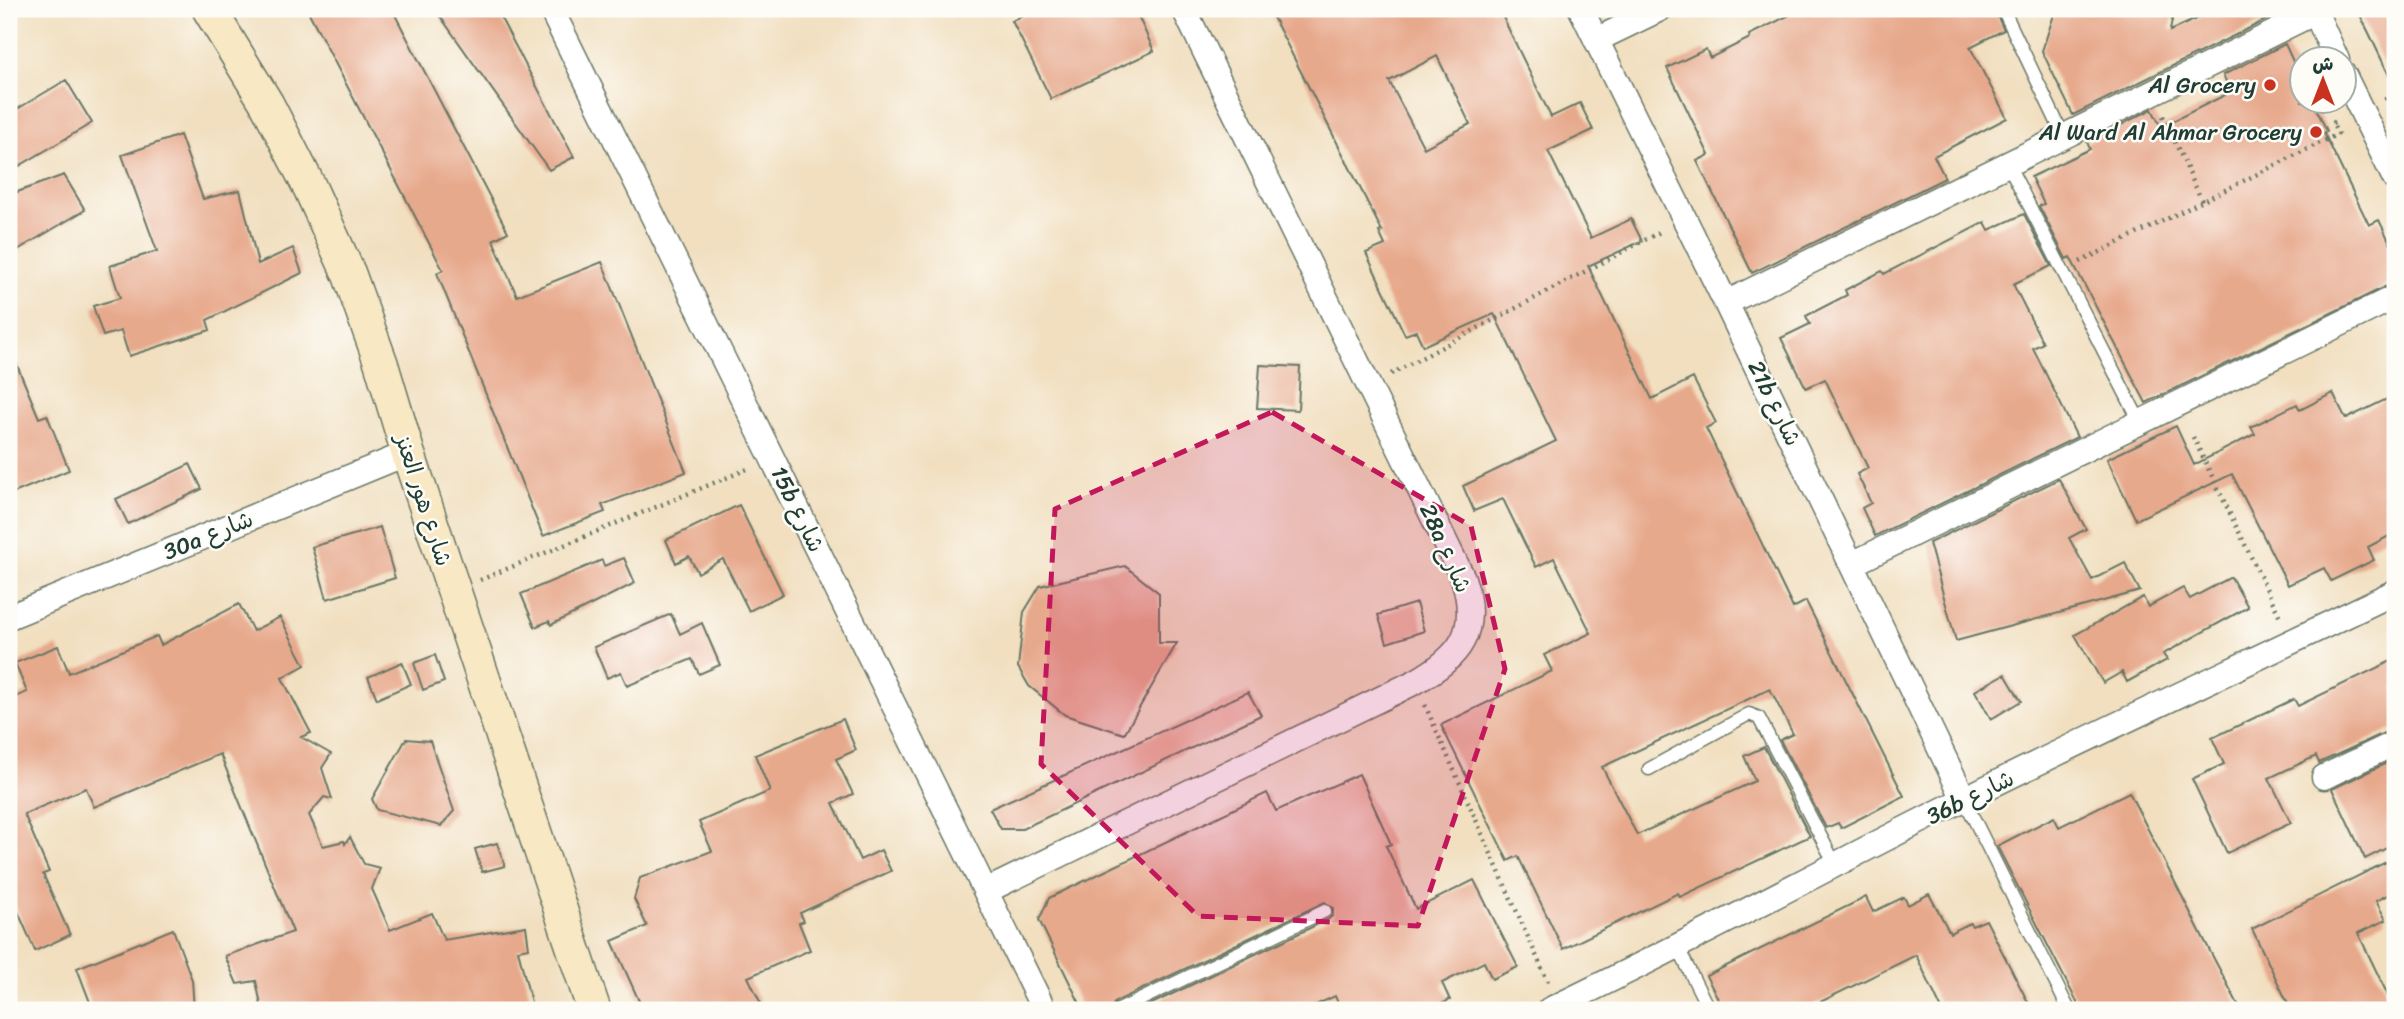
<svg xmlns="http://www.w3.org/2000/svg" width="2404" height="1019" viewBox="0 0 2404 1019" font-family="Sriracha,'Playpen Sans Arabic',sans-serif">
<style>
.building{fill:#e7a98c;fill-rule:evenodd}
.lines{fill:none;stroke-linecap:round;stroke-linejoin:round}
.lane-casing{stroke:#687665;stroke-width:15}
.street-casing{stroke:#687665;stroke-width:27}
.secondary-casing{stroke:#687665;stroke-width:36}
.path{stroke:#687665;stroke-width:4.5;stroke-dasharray:2 5;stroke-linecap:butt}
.lane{stroke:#fff;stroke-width:12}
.street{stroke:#fff;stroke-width:24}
.secondary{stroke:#f8e8c3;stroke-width:33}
.marked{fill:#c2185b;fill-opacity:0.2;stroke:#c2185b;stroke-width:5;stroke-dasharray:14 9;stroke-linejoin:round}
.poi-dot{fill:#c8321e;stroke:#fdfcf7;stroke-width:2.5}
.labels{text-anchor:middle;stroke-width:5;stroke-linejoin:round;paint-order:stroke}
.poi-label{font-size:23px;fill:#1f3d34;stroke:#fdfcf7;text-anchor:end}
.street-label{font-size:23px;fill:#1f3d34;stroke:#fdfcf7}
</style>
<rect width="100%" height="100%" fill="#fdfcf7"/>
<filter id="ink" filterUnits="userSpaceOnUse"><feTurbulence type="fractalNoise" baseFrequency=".0143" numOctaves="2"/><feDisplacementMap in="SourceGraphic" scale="14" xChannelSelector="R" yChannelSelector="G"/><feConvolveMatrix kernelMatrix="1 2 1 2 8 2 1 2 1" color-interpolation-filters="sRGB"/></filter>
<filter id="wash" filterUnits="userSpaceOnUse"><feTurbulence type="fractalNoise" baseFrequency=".00686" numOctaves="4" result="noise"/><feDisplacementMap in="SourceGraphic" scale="28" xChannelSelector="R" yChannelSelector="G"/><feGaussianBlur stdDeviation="1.57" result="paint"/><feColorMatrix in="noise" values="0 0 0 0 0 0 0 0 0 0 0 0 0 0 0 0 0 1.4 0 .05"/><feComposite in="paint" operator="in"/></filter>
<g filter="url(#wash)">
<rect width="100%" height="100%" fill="#f1dfc0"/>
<g id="blocks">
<path class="building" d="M 307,9 L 392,9 L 508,232 L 493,240 L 517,296 L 602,262 L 686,472 L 602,505 L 605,512 L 543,536 L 437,273 L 443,270 Z
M 435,9 L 496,9 L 574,157 L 549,170 Z
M 1036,9 L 1135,9 L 1154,51 L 1051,99 L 1012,21 Z
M 1269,9 L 1499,9 L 1551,117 L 1580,103 L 1593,130 L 1548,151 L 1591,238 L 1631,219 L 1642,241 L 1588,266 L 1652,399 L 1693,378 L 1716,423 L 1706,428 L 1793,608 L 1806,601 L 1904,796 L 1841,828 L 1838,823 L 1826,828 L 1780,740 L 1793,734 L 1770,689 L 1602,767 L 1637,835 L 1755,781 L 1744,756 L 1764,747 L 1810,836 L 1680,897 L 1678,893 L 1563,949 L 1518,856 L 1508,861 L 1441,725 L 1552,671 L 1544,655 L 1591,633 L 1554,558 L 1536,567 L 1503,499 L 1474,511 L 1463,486 L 1556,441 L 1494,314 L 1423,346 L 1416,331 L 1405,335 L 1366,253 L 1385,245 L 1379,232 L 1382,231 ZM 1437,56 L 1470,124 L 1424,148 L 1389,81 Z
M 1802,9 L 1994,9 L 2004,30 L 1970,47 L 2007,118 L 1934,156 L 1945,178 L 1752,273 L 1697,161 L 1709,155 L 1667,68 L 1706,49 L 1710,58 L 1750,38 L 1749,35 Z
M 2056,9 L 2174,9 L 2170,31 L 2218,9 L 2269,9 L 2272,17 L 2073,115 L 2042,51 Z
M 2357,9 L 2395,9 L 2395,88 L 2369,33 Z
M 2285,44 L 2302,81 L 2302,102 L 2313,102 L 2327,131 L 2324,133 L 2369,225 L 2379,220 L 2395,253 L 2395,282 L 2146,403 L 2070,257 L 2066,259 L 2039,206 L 2044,204 L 2031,177 L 2090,149 L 2087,142 L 2152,109 L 2161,127 L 2231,92 L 2223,75 Z
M 66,80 L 92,123 L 9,172 L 9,114 Z
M 180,135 L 203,199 L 240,190 L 258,264 L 293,248 L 302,273 L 207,320 L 210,330 L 129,356 L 121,331 L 103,336 L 93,306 L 120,298 L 110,266 L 157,251 L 122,155 Z
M 64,175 L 85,210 L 9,255 L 9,195 Z
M 2024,214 L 2051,266 L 2013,284 L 2043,343 L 2033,348 L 2077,437 L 1875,536 L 1862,508 L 1871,503 L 1857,474 L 1868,468 L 1825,379 L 1806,388 L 1781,338 L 1810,324 L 1806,316 L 1847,295 L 1845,290 L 1882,271 L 1884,274 L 1985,222 L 1989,230 Z
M 9,346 L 39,418 L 47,415 L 69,470 L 9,495 Z
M 1260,365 L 1300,367 L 1298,410 L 1257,408 Z
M 2333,393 L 2346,419 L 2395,395 L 2395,533 L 2368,547 L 2374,560 L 2331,581 L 2324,568 L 2288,585 L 2232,474 L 2136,520 L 2107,459 L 2176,426 L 2194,465 L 2255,434 L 2251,427 L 2297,404 L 2300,410 Z
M 190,464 L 202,489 L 128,524 L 116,499 Z
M 2059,479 L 2086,529 L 2069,538 L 2092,580 L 2125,563 L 2140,591 L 1956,641 L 1929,543 Z
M 739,505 L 783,594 L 749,611 L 723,559 L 698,573 L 689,556 L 676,563 L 666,540 Z
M 380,527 L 395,578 L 327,599 L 312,547 Z
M 624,558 L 635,583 L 551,625 L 549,621 L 535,627 L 521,594 L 602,560 L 604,566 Z
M 1125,566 L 1159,593 L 1159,643 L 1177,643 L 1124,734 L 1065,715 L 1029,686 L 1018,667 L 1024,612 L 1040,586 Z
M 2231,577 L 2248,607 L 2163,654 L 2167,660 L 2127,682 L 2122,672 L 2103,683 L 2075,635 L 2143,597 L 2148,607 L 2183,588 L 2190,599 Z
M 1416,603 L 1424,631 L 1387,643 L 1378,615 Z
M 239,604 L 253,631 L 280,617 L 305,665 L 282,678 L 311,733 L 301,737 L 331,754 L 322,768 L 332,799 L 324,797 L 309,815 L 323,846 L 344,841 L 345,844 L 350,837 L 364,864 L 380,868 L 372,889 L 390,930 L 432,913 L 444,940 L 526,926 L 529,948 L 518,950 L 533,1010 L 262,1010 L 256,981 L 237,984 L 225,956 L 293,932 L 220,754 L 94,807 L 86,788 L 24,814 L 49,872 L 43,874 L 70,935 L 35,951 L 9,891 L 9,700 L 27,692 L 15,663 L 58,646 L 69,673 L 157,636 L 161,645 Z
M 671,614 L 680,634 L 702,623 L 720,665 L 699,674 L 692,659 L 627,686 L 621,672 L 607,678 L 594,647 Z
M 435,655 L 444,682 L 423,690 L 414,663 Z
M 2395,659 L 2395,728 L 2319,763 L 2316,756 L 2269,778 L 2291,823 L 2227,853 L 2192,779 L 2224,764 L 2212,738 L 2294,699 L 2298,706 Z
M 402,662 L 411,684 L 377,699 L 368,677 Z
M 2005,674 L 2021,701 L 1991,719 L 1975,691 Z
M 1248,692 L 1261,715 L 1022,829 L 1001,829 L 990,809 Z
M 843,719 L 856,750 L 836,759 L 853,794 L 833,803 L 860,860 L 881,850 L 891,871 L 800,913 L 804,921 L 799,923 L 810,950 L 748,977 L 764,1010 L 643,1010 L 612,941 L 647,926 L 634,899 L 640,878 L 712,851 L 699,822 L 770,791 L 755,755 Z
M 406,739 L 430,741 L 454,811 L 441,826 L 377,810 L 372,799 Z
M 2395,759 L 2395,844 L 2365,859 L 2332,789 Z
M 1359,774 L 1391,844 L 1386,846 L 1416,909 L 1474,880 L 1518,967 L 1492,979 L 1484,962 L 1442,983 L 1450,1000 L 1428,1010 L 1341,1010 L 1335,996 L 1305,1010 L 1139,1010 L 1329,919 L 1333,915 L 1333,908 L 1325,902 L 1115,1002 L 1110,1010 L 1083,1010 L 1039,920 L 1049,898 L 1267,793 L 1276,811 Z
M 2129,792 L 2211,953 L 2241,1010 L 2081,1010 L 1997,846 L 2054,817 L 2059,827 Z
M 497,843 L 505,866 L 482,872 L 475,849 Z
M 2386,862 L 2395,882 L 2395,891 L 2376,901 L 2386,920 L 2358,933 L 2395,1010 L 2291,1010 L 2252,929 Z
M 1929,894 L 1950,933 L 1970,923 L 1972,926 L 1986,920 L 2032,1010 L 1942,1010 L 1916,955 L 1804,1010 L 1724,1010 L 1706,976 L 1866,897 L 1873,912 L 1904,897 L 1908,905 Z
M 173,929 L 192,980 L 194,1010 L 93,1010 L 77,968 Z"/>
</g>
</g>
<g filter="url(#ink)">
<use href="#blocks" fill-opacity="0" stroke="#687665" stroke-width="2"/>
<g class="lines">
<g class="lane-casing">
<path id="lane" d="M 2003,9 L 2064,137
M 2008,164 L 2140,422
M 1649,769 L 1749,714 L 1759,718 L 1835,864
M 1964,799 L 2069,1010
M 1678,948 L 1709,1010
M 1119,1010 L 1325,911"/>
</g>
<g class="street-casing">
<path id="street" d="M 551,9 L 1044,1010
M 1581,9 L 1726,303 L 1964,799
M 2314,9 L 2337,60
M 1596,40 L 1660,9
M 2344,75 L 2395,179
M 1726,303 L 2316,12
M 1852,564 L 2395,297
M 9,617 L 408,453
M 2324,777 L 2395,743
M 986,891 L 1415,682 C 1461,656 1480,632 1463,578 L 1184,9
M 1549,1010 C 1687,944 1822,870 1960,801 C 2104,729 2251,662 2395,592"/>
</g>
<g class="secondary-casing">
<path id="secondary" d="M 209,9 L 267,104 L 310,188 L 349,274 L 381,363 L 408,453 L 594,1010"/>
</g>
<path class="path" d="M 2384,99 L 2395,93
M 2163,116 L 2202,201
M 2080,262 L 2338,134 L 2332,123 L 2338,121
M 1391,374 L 1662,231
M 2193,437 L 2281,619
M 480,580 L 750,468
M 1425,705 L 1548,982"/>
<use href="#lane" class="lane"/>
<use href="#street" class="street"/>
<use href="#secondary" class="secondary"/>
</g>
</g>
<path class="marked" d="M 1272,412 L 1471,526 L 1505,669 L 1418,926 L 1198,916 L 1041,764 L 1055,509 Z"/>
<g class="poi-dot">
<circle cx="2270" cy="85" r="7"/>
<circle cx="2316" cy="132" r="7"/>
</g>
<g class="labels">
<g class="poi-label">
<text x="2256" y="93">Al Grocery</text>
<text x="2302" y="140">Al Ward Al Ahmar Grocery</text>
</g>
<g class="street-label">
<text transform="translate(1775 403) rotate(64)" y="8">21b شارع</text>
<text transform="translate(424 500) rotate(72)" y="8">شارع هور العنز</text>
<text transform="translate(798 509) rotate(64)" y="8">15b شارع</text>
<text transform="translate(208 535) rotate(-22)" y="8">30a شارع</text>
<text transform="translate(1446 548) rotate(66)" y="8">28a شارع</text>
<text transform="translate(1970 797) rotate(-26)" y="8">36b شارع</text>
</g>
</g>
<rect width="2404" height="1019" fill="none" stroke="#fdfcf7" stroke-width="35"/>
<g transform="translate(2323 80)"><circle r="33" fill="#fdfcf7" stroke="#a4b0a9" stroke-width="2"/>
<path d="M0-5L12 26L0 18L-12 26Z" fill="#c8321e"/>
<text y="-10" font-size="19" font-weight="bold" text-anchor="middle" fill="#1f3d34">ش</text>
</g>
</svg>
